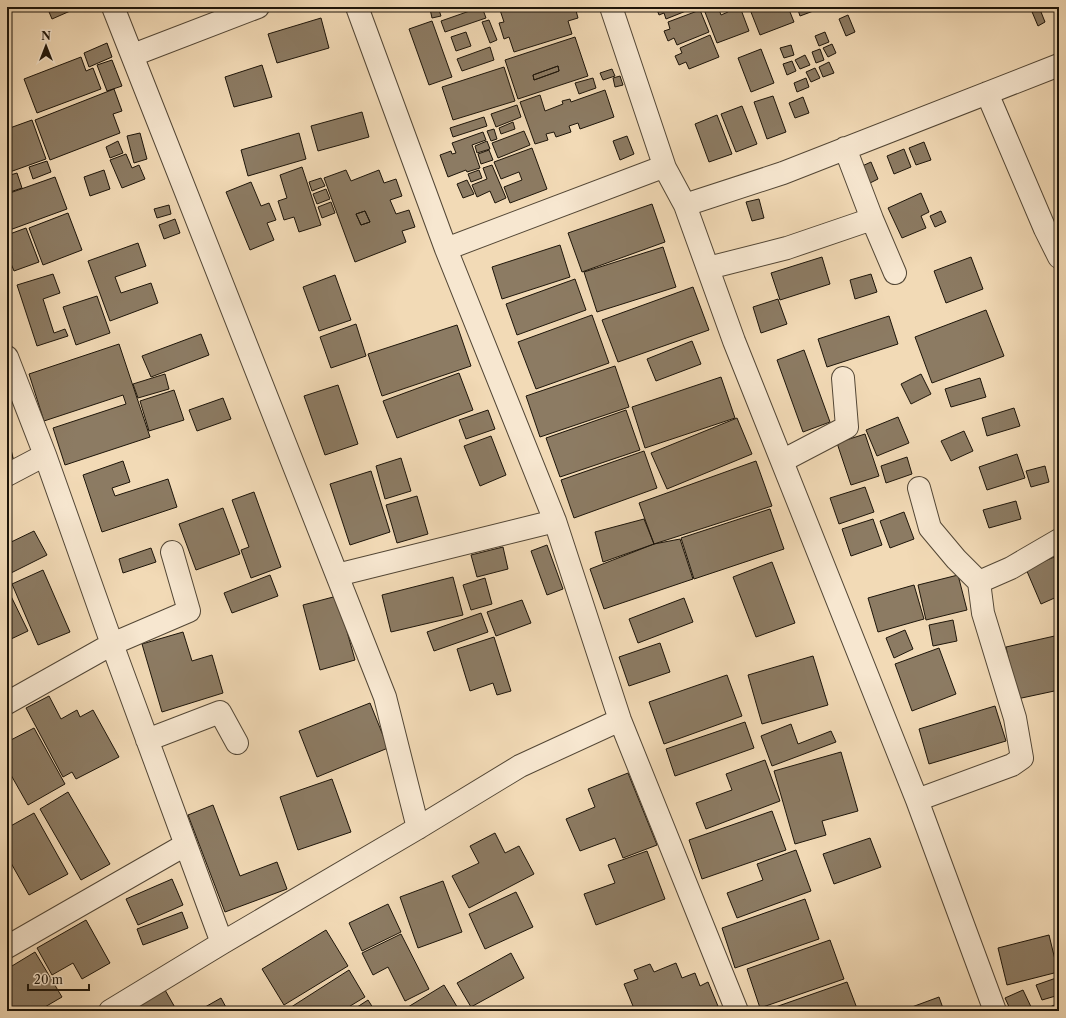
<svg xmlns="http://www.w3.org/2000/svg" width="1066" height="1018" viewBox="0 0 1066 1018" font-family="'Libre Caslon Text',serif">
<style>
.building{fill:#8c7b63;stroke:#1d150a;fill-rule:evenodd}
.lines{fill:none;stroke-linecap:round;stroke-linejoin:round}
.minor-casing{stroke:#524635;stroke-width:24}
.minor{stroke:#f7e7d0;stroke-width:22}
</style>
<rect width="100%" height="100%" fill="#f2dab6"/>
<filter id="stains"><feTurbulence type="fractalNoise" baseFrequency=".005" numOctaves="4"/><feColorMatrix values="0 0 0 0 .2 0 0 0 0 .09 0 0 0 0 .02 0 0 0 .5 -.17"/></filter>
<radialGradient id="worn" r=".72"><stop offset=".6" stop-color="#630" stop-opacity="0"/><stop offset="1" stop-color="#630" stop-opacity=".3"/></radialGradient>
<path class="building" d="M 47,7 L 77,7 L 77,8 L 52,19 Z
M 438,7 L 441,16 L 432,18 L 430,9 Z
M 459,7 L 469,7 L 460,11 Z
M 481,7 L 482,7 L 486,18 L 445,32 L 441,21 Z
M 499,7 L 575,7 L 578,18 L 568,21 L 572,34 L 514,52 L 509,37 L 504,39 L 499,23 L 504,22 Z
M 656,7 L 696,7 L 666,19 L 664,13 L 659,15 Z
M 703,7 L 718,7 L 721,15 L 728,12 L 726,7 L 740,7 L 749,31 L 717,43 Z
M 749,7 L 788,7 L 794,22 L 760,35 Z
M 797,7 L 824,7 L 800,16 Z
M 1030,7 L 1039,7 L 1045,22 L 1038,26 Z
M 700,10 L 709,32 L 677,45 L 674,38 L 668,41 L 664,31 L 670,29 L 668,22 Z
M 848,15 L 855,32 L 846,36 L 839,19 Z
M 321,18 L 329,48 L 277,63 L 268,34 Z
M 489,20 L 497,40 L 490,43 L 482,22 Z
M 432,21 L 452,77 L 429,85 L 409,29 Z
M 466,32 L 471,46 L 456,51 L 451,37 Z
M 825,32 L 829,42 L 819,46 L 815,36 Z
M 710,35 L 719,57 L 689,69 L 686,62 L 679,65 L 675,56 L 682,53 L 680,48 Z
M 575,37 L 588,76 L 518,99 L 505,60 ZM 558,66 L 559,71 L 534,80 L 533,75 Z
M 107,43 L 112,57 L 89,67 L 84,53 Z
M 832,44 L 836,53 L 828,57 L 823,48 Z
M 791,45 L 794,55 L 784,58 L 780,48 Z
M 490,47 L 494,60 L 462,71 L 457,59 Z
M 761,49 L 774,83 L 751,92 L 738,58 Z
M 820,49 L 824,60 L 816,63 L 812,52 Z
M 805,55 L 810,65 L 800,69 L 795,60 Z
M 81,57 L 86,71 L 93,68 L 101,89 L 37,113 L 24,79 Z
M 112,60 L 122,86 L 107,91 L 97,65 Z
M 792,61 L 796,71 L 787,75 L 783,64 Z
M 829,62 L 834,73 L 823,77 L 819,67 Z
M 262,65 L 272,97 L 234,107 L 225,77 Z
M 558,66 L 559,71 L 534,80 L 533,75 Z
M 504,67 L 515,101 L 453,120 L 442,87 Z
M 815,68 L 820,78 L 811,82 L 806,72 Z
M 612,69 L 615,76 L 603,80 L 600,73 Z
M 620,76 L 623,85 L 615,87 L 613,78 Z
M 593,78 L 596,88 L 579,94 L 575,83 Z
M 806,78 L 809,87 L 797,92 L 794,83 Z
M 114,89 L 122,111 L 113,114 L 120,133 L 50,160 L 35,120 Z
M 605,90 L 614,117 L 580,129 L 578,123 L 569,126 L 571,132 L 556,137 L 554,132 L 546,134 L 548,140 L 535,144 L 520,102 L 540,95 L 545,111 L 563,104 L 562,101 L 570,99 L 571,102 Z
M 773,96 L 786,132 L 767,139 L 754,102 Z
M 803,97 L 809,113 L 795,118 L 789,103 Z
M 517,105 L 521,117 L 496,127 L 491,114 Z
M 742,106 L 757,144 L 736,152 L 721,114 Z
M 362,112 L 369,137 L 318,151 L 311,126 Z
M 717,115 L 732,154 L 709,162 L 695,124 Z
M 484,117 L 487,126 L 453,137 L 450,128 Z
M 32,120 L 46,159 L 7,173 L 7,129 Z
M 513,122 L 515,129 L 501,134 L 499,128 Z
M 494,129 L 497,139 L 491,141 L 487,131 Z
M 524,131 L 530,145 L 498,158 L 492,143 Z
M 483,132 L 486,140 L 472,145 L 480,168 L 467,172 L 466,170 L 448,177 L 440,155 L 451,151 L 452,154 L 456,153 L 452,143 Z
M 140,133 L 147,159 L 134,163 L 127,136 Z
M 299,133 L 306,159 L 248,176 L 241,150 Z
M 627,136 L 634,154 L 620,160 L 613,141 Z
M 118,141 L 123,153 L 110,158 L 106,147 Z
M 487,141 L 490,149 L 477,153 L 475,146 Z
M 924,142 L 931,160 L 916,165 L 909,148 Z
M 532,148 L 547,189 L 510,203 L 504,187 L 522,180 L 519,172 L 501,179 L 494,162 Z
M 904,149 L 911,167 L 894,174 L 887,156 Z
M 489,150 L 493,160 L 481,164 L 478,154 Z
M 126,154 L 132,168 L 139,165 L 145,179 L 122,188 L 110,160 Z
M 47,161 L 51,172 L 33,179 L 29,167 Z
M 871,162 L 878,179 L 868,184 L 860,167 Z
M 492,165 L 506,198 L 495,203 L 490,191 L 477,197 L 472,185 L 487,179 L 483,168 Z
M 302,167 L 321,225 L 299,232 L 294,217 L 284,220 L 278,201 L 287,198 L 280,175 Z
M 104,170 L 110,189 L 90,196 L 84,177 Z
M 346,170 L 351,181 L 379,170 L 384,183 L 396,179 L 402,196 L 390,200 L 396,214 L 409,210 L 415,227 L 402,231 L 406,242 L 355,262 L 324,178 ZM 365,211 L 370,222 L 361,225 L 356,214 Z
M 479,170 L 482,178 L 471,182 L 468,174 Z
M 17,173 L 22,188 L 7,193 L 7,176 Z
M 55,177 L 67,209 L 7,231 L 7,194 Z
M 321,178 L 325,186 L 312,191 L 309,182 Z
M 467,180 L 474,194 L 463,198 L 457,184 Z
M 251,182 L 261,206 L 269,203 L 276,220 L 267,223 L 274,240 L 250,250 L 226,192 Z
M 326,189 L 330,199 L 317,204 L 313,194 Z
M 921,193 L 929,212 L 921,216 L 926,228 L 902,238 L 888,208 Z
M 759,199 L 764,218 L 752,221 L 746,202 Z
M 331,202 L 335,213 L 322,218 L 318,207 Z
M 652,204 L 665,242 L 582,272 L 568,233 Z
M 169,205 L 171,214 L 157,218 L 154,209 Z
M 365,211 L 370,222 L 361,225 L 356,214 Z
M 941,211 L 946,222 L 935,227 L 930,216 Z
M 68,213 L 82,250 L 43,265 L 29,228 Z
M 175,219 L 180,233 L 164,239 L 159,225 Z
M 26,228 L 39,262 L 14,271 L 7,254 L 7,235 Z
M 138,243 L 146,266 L 115,277 L 121,293 L 151,283 L 158,303 L 110,321 L 88,261 Z
M 560,245 L 570,277 L 502,299 L 492,267 Z
M 663,247 L 676,287 L 597,312 L 584,272 Z
M 822,257 L 830,284 L 780,300 L 771,273 Z
M 971,257 L 983,289 L 946,303 L 934,271 Z
M 53,274 L 60,293 L 43,299 L 54,333 L 65,329 L 68,336 L 37,346 L 17,285 Z
M 871,274 L 877,292 L 855,299 L 850,280 Z
M 335,275 L 351,320 L 319,331 L 303,287 Z
M 575,279 L 586,310 L 517,335 L 506,304 Z
M 693,287 L 709,330 L 618,362 L 602,320 Z
M 97,296 L 110,333 L 76,345 L 63,307 Z
M 778,299 L 787,324 L 761,333 L 753,307 Z
M 986,310 L 1004,356 L 932,383 L 915,337 Z
M 592,315 L 609,363 L 536,389 L 518,342 Z
M 889,316 L 898,344 L 827,367 L 818,339 Z
M 356,324 L 366,356 L 331,368 L 320,337 Z
M 457,325 L 471,366 L 382,396 L 368,354 Z
M 201,334 L 209,355 L 151,377 L 142,356 Z
M 692,341 L 701,364 L 656,381 L 647,359 Z
M 119,344 L 150,437 L 65,465 L 53,428 L 126,404 L 123,395 L 44,421 L 29,374 Z
M 804,350 L 830,422 L 803,432 L 777,360 Z
M 615,366 L 629,407 L 540,437 L 526,396 Z
M 459,373 L 473,410 L 397,438 L 383,401 Z
M 165,374 L 169,389 L 138,398 L 133,384 Z
M 921,374 L 931,394 L 911,404 L 901,384 Z
M 721,377 L 735,418 L 645,448 L 632,407 Z
M 980,378 L 986,397 L 951,407 L 945,389 Z
M 338,385 L 358,444 L 325,455 L 304,396 Z
M 174,390 L 184,420 L 149,431 L 140,401 Z
M 223,398 L 231,419 L 197,431 L 189,410 Z
M 1014,408 L 1020,426 L 987,436 L 982,418 Z
M 488,410 L 495,429 L 466,439 L 459,420 Z
M 626,410 L 640,450 L 560,477 L 546,438 Z
M 898,417 L 909,443 L 877,456 L 866,430 Z
M 737,418 L 752,454 L 667,489 L 651,453 Z
M 964,431 L 973,451 L 951,461 L 941,441 Z
M 7,432 L 13,458 L 7,459 Z
M 865,434 L 879,476 L 851,485 L 837,443 Z
M 491,436 L 506,475 L 480,486 L 464,446 Z
M 644,451 L 657,488 L 574,518 L 561,480 Z
M 1017,454 L 1025,478 L 987,490 L 979,467 Z
M 907,457 L 912,474 L 886,483 L 881,466 Z
M 401,458 L 411,491 L 385,499 L 376,466 Z
M 123,461 L 130,482 L 112,488 L 115,496 L 168,479 L 177,507 L 102,532 L 83,475 Z
M 756,461 L 772,506 L 654,544 L 639,503 Z
M 1045,466 L 1049,482 L 1031,487 L 1026,471 Z
M 371,471 L 390,532 L 350,545 L 330,484 Z
M 865,487 L 874,512 L 839,524 L 830,498 Z
M 254,492 L 281,567 L 251,578 L 241,550 L 249,547 L 232,500 Z
M 417,496 L 428,534 L 397,543 L 386,505 Z
M 1016,501 L 1021,519 L 989,528 L 983,510 Z
M 223,508 L 240,554 L 196,570 L 179,524 Z
M 770,509 L 784,549 L 694,579 L 681,538 Z
M 904,512 L 914,539 L 890,548 L 880,521 Z
M 644,519 L 654,544 L 603,562 L 595,532 Z
M 873,519 L 882,545 L 851,556 L 842,529 Z
M 34,531 L 47,555 L 7,575 L 7,544 Z
M 680,539 L 693,579 L 604,609 L 590,569 L 654,544 Z
M 547,545 L 563,589 L 547,595 L 531,551 Z
M 503,547 L 508,569 L 477,577 L 471,555 Z
M 151,548 L 156,562 L 123,573 L 119,559 Z
M 1059,555 L 1059,596 L 1041,604 L 1026,569 Z
M 772,562 L 795,623 L 756,637 L 733,577 Z
M 43,570 L 70,632 L 38,645 L 12,584 Z
M 270,575 L 278,596 L 232,613 L 224,593 Z
M 958,575 L 967,610 L 926,620 L 918,585 Z
M 453,577 L 463,615 L 391,632 L 382,595 Z
M 485,578 L 492,604 L 471,610 L 463,585 Z
M 914,585 L 924,619 L 878,632 L 868,598 Z
M 7,588 L 28,631 L 11,639 L 7,637 Z
M 337,596 L 355,660 L 320,670 L 303,605 Z
M 684,598 L 693,622 L 638,643 L 629,619 Z
M 522,600 L 531,623 L 496,636 L 487,612 Z
M 481,613 L 488,632 L 434,651 L 427,632 Z
M 953,620 L 957,641 L 933,646 L 929,625 Z
M 905,630 L 913,649 L 894,658 L 886,638 Z
M 183,632 L 192,661 L 212,655 L 223,693 L 162,712 L 142,644 Z
M 1059,635 L 1059,690 L 1017,699 L 1006,647 Z
M 494,637 L 511,691 L 497,695 L 493,683 L 470,691 L 457,649 Z
M 660,643 L 670,672 L 629,686 L 619,657 Z
M 939,648 L 956,694 L 912,711 L 895,664 Z
M 813,656 L 828,705 L 762,724 L 748,675 Z
M 727,675 L 742,716 L 664,744 L 649,702 Z
M 49,696 L 61,719 L 77,710 L 80,717 L 93,710 L 119,757 L 76,779 L 72,772 L 63,777 L 26,708 Z
M 370,703 L 388,748 L 317,777 L 299,731 Z
M 995,706 L 1006,741 L 929,764 L 919,729 Z
M 745,722 L 754,748 L 675,776 L 666,749 Z
M 791,724 L 798,744 L 831,731 L 836,742 L 772,766 L 761,736 Z
M 34,728 L 65,784 L 28,805 L 7,768 L 7,742 Z
M 841,752 L 858,811 L 822,821 L 826,835 L 795,844 L 774,771 Z
M 765,760 L 780,801 L 706,829 L 696,803 L 732,790 L 726,774 Z
M 628,773 L 657,845 L 623,858 L 615,838 L 580,851 L 566,819 L 595,807 L 588,789 Z
M 332,779 L 351,832 L 298,850 L 280,797 Z
M 68,792 L 110,864 L 81,880 L 40,809 Z
M 213,805 L 240,876 L 277,862 L 287,889 L 225,912 L 188,815 Z
M 772,811 L 786,850 L 702,879 L 689,840 Z
M 34,813 L 68,874 L 29,895 L 7,856 L 7,828 Z
M 495,833 L 505,853 L 519,846 L 534,874 L 469,908 L 452,876 L 479,863 L 470,846 Z
M 870,838 L 881,867 L 834,884 L 823,854 Z
M 796,850 L 811,891 L 737,918 L 727,893 L 763,880 L 757,864 Z
M 647,851 L 665,899 L 596,925 L 584,894 L 615,883 L 608,865 Z
M 172,879 L 183,905 L 138,925 L 126,899 Z
M 443,881 L 462,932 L 418,948 L 400,897 Z
M 516,892 L 533,927 L 485,949 L 469,914 Z
M 805,899 L 819,939 L 735,968 L 722,928 Z
M 388,904 L 401,932 L 362,951 L 349,923 Z
M 182,912 L 188,928 L 143,945 L 137,929 Z
M 86,920 L 110,963 L 82,979 L 73,963 L 52,975 L 37,948 Z
M 326,930 L 348,966 L 284,1005 L 262,969 Z
M 1059,932 L 1059,947 L 1055,933 Z
M 401,934 L 429,989 L 405,1001 L 388,967 L 373,975 L 362,953 Z
M 1049,935 L 1058,972 L 1007,985 L 998,948 Z
M 830,940 L 844,979 L 760,1008 L 747,969 Z
M 35,952 L 62,997 L 38,1011 L 9,1011 L 7,1007 L 7,969 Z
M 511,953 L 524,978 L 471,1007 L 457,983 Z
M 676,963 L 682,978 L 695,973 L 700,986 L 708,982 L 720,1011 L 635,1011 L 624,984 L 638,979 L 634,970 L 650,964 L 654,972 Z
M 349,970 L 365,997 L 342,1011 L 285,1011 Z
M 1059,977 L 1059,995 L 1042,1000 L 1036,985 Z
M 847,982 L 858,1011 L 764,1011 Z
M 444,985 L 459,1010 L 457,1011 L 410,1011 L 408,1007 Z
M 165,990 L 177,1011 L 126,1011 Z
M 1023,990 L 1033,1011 L 1011,1011 L 1005,998 Z
M 939,997 L 944,1011 L 901,1011 Z
M 221,998 L 228,1011 L 198,1011 Z
M 368,1000 L 375,1011 L 351,1011 Z
M 1059,1003 L 1059,1011 L 1044,1011 L 1043,1010 Z"/>
<g class="lines">
<g class="minor-casing">
<path id="minor" d="M 113,7 L 385,697 L 418,828
M 357,7 L 446,249 L 555,521 L 620,720 L 737,1011
M 611,7 L 665,168 L 685,205 L 734,341 L 917,800 L 995,1011
M 133,55 L 258,7
M 987,93 L 1045,229 L 1059,257
M 685,205 L 783,173 L 1059,65
M 872,219 L 895,273
M 446,249 L 660,168 L 665,168
M 708,268 L 787,248 L 872,219 L 845,148
M 7,357 L 45,455 L 112,644 L 222,943
M 782,461 L 847,427 L 843,378
M 7,475 L 45,455
M 919,488 L 930,528 L 956,559 L 979,582
M 337,575 L 555,521
M 7,703 L 112,644 L 189,611 L 172,552
M 147,740 L 220,712 L 237,743
M 917,800 L 1012,765 L 1022,758 L 1015,718 L 983,613 L 979,582 L 1011,568 L 1059,540
M 7,947 L 185,845
M 110,1011 L 222,943 L 418,828 L 520,766 L 620,720"/>
</g>
<use href="#minor" class="minor"/>
</g>
<rect width="1066" height="1018" fill="none" stroke="#f2dab6" stroke-width="24"/>
<rect x="8" y="8" width="1050" height="1002" fill="none" stroke="#1d150a" stroke-width="2"/>
<rect x="12" y="12" width="1042" height="994" fill="none" stroke="#1d150a"/>
<g transform="translate(46 46)" stroke="#f7e7d0" stroke-width="3" paint-order="stroke">
<path d="M0-3L7 15L0 10L-7 15Z" fill="#1d150a"/>
<text y="-6" font-size="11" font-weight="bold" text-anchor="middle" fill="#1d150a">N</text>
</g>
<path d="M28 984v6h61v-6" fill="none" stroke="#1d150a" stroke-width="2"/>
<text x="34" y="984" font-size="12" fill="#1d150a" stroke="#f7e7d0" stroke-width="3" paint-order="stroke">20 m</text>
<rect width="100%" height="100%" filter="url(#stains)"/>
<rect width="100%" height="100%" fill="url(#worn)"/>
</svg>
